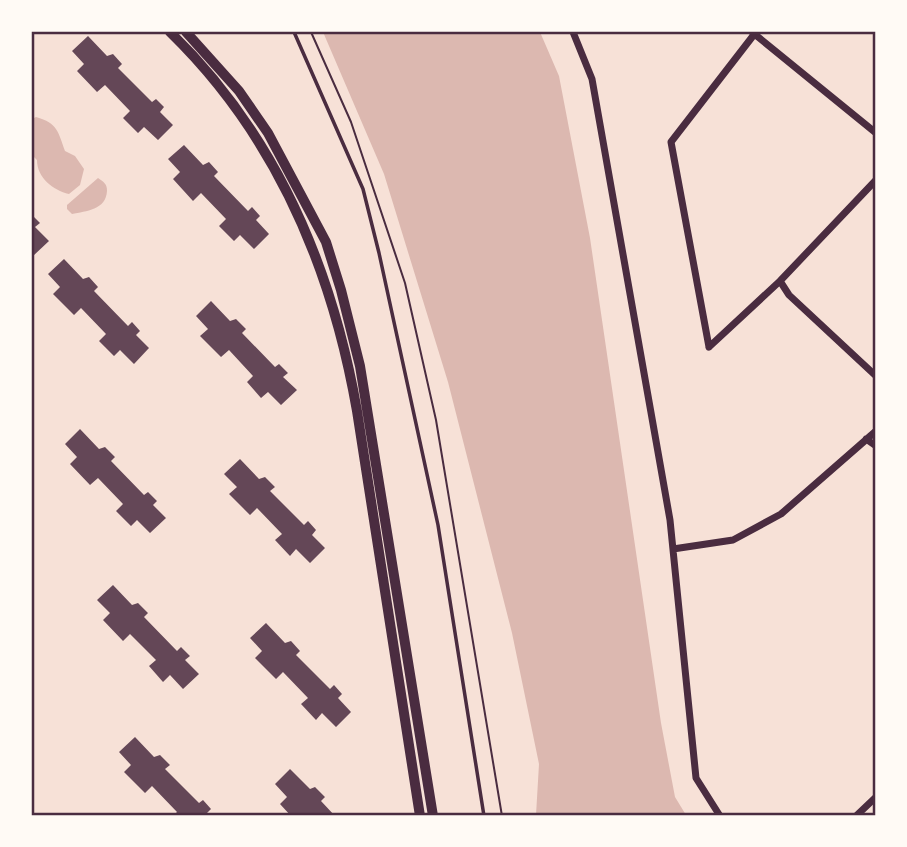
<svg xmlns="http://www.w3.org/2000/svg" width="907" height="847" viewBox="0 0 907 847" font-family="Manrope,sans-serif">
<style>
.water{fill:#dcb8b0}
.building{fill:#644757}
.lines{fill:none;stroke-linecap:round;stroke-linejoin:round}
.path{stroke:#4a2c40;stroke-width:2}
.service{stroke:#4a2c40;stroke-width:3.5}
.minor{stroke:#4a2c40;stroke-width:7}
.secondary{stroke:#4a2c40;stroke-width:10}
.neatline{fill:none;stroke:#4a2c40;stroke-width:2.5}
</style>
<rect width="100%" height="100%" fill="#f7e1d7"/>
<path class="water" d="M 323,32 L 540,32 L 559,76 L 590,238 L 661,723 L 675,797 L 686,815 L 536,815 L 539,764 L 512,633 L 448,382 L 384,174 Z
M 36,117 C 58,123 58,132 65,151 L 75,156 L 84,169 L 80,185 L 69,194 C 53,190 37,178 37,160 L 32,155 L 32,119 Z
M 98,178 C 104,182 107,184 107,191 C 106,210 86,211 72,214 L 67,209 L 67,205 Z"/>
<path class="building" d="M 88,36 L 107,56 L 113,54 L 122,64 L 118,68 L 152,102 L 156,99 L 164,107 L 160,112 L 173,125 L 158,140 L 144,127 L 138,133 L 123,118 L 130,111 L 105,85 L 97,92 L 77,71 L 84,64 L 72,51 Z
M 184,145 L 203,165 L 209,162 L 218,172 L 214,176 L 248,211 L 252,207 L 260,216 L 256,220 L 269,234 L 254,249 L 240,235 L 234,241 L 219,226 L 226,219 L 201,193 L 193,201 L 173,179 L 180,172 L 168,159 Z
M 32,215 L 40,223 L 35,227 L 49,241 L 33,256 Z
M 64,259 L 83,279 L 89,277 L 98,287 L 94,291 L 128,326 L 132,322 L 140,331 L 136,335 L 149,348 L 134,364 L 120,350 L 114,356 L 99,341 L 106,334 L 81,308 L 74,315 L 53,294 L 60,287 L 48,274 Z
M 211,301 L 230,321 L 236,319 L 246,329 L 242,333 L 275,367 L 279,364 L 288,373 L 283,377 L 297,390 L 281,405 L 268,392 L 261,398 L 247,382 L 253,376 L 229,350 L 221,357 L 200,336 L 208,329 L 196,316 Z
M 80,429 L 99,449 L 105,447 L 115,457 L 111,461 L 144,495 L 148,492 L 157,501 L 153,505 L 166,518 L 150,533 L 137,520 L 131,526 L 116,511 L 123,504 L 98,478 L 90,485 L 70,464 L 77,457 L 65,444 Z
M 240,459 L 259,479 L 265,477 L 275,487 L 270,491 L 304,525 L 308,521 L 316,530 L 312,535 L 325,548 L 310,563 L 296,549 L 290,556 L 275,540 L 282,534 L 257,508 L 250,515 L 229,494 L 237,487 L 224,474 Z
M 113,585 L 132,605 L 138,603 L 148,613 L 144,617 L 177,651 L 181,647 L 190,656 L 185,660 L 199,674 L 183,689 L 170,675 L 163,682 L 149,666 L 156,660 L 130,634 L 123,641 L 103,620 L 110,613 L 97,600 Z
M 266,623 L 285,643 L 291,641 L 300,651 L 296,655 L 330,689 L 334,685 L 342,694 L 338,698 L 351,712 L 336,727 L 322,713 L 316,720 L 301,704 L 308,698 L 283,672 L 276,679 L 255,658 L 262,651 L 250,638 Z
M 135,737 L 154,757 L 160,755 L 170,765 L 165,769 L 199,803 L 203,800 L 211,809 L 207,813 L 210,816 L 173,816 L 177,812 L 152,786 L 145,793 L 124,772 L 131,765 L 119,752 Z
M 290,769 L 310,789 L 315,787 L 325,797 L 321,801 L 335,816 L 291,816 L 280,804 L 287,797 L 275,784 Z"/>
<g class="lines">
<path class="path" d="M 311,32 L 351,122 L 405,283 L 436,420 L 502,816"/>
<path class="service" d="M 294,32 L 363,189 L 379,253 L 438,525 L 484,816"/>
<path class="minor" d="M 573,32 L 592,79 L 670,520 L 696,778 L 720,816
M 752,32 L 876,133
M 780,281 L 789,295 L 876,376
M 709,347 L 671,142 L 756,32
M 709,347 L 780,281 L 876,180
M 866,439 L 876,446
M 673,549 L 733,540 L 781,514 L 876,431
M 856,816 L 876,797"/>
<path class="secondary" d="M 170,32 C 276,135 332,267 357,411 L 420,816
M 186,32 L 239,91 L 268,133 L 326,242 L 341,290 L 360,366 L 433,816"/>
</g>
<rect width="907" height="847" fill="none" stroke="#fffaf5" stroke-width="66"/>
<rect x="33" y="33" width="841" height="781" class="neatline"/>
</svg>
